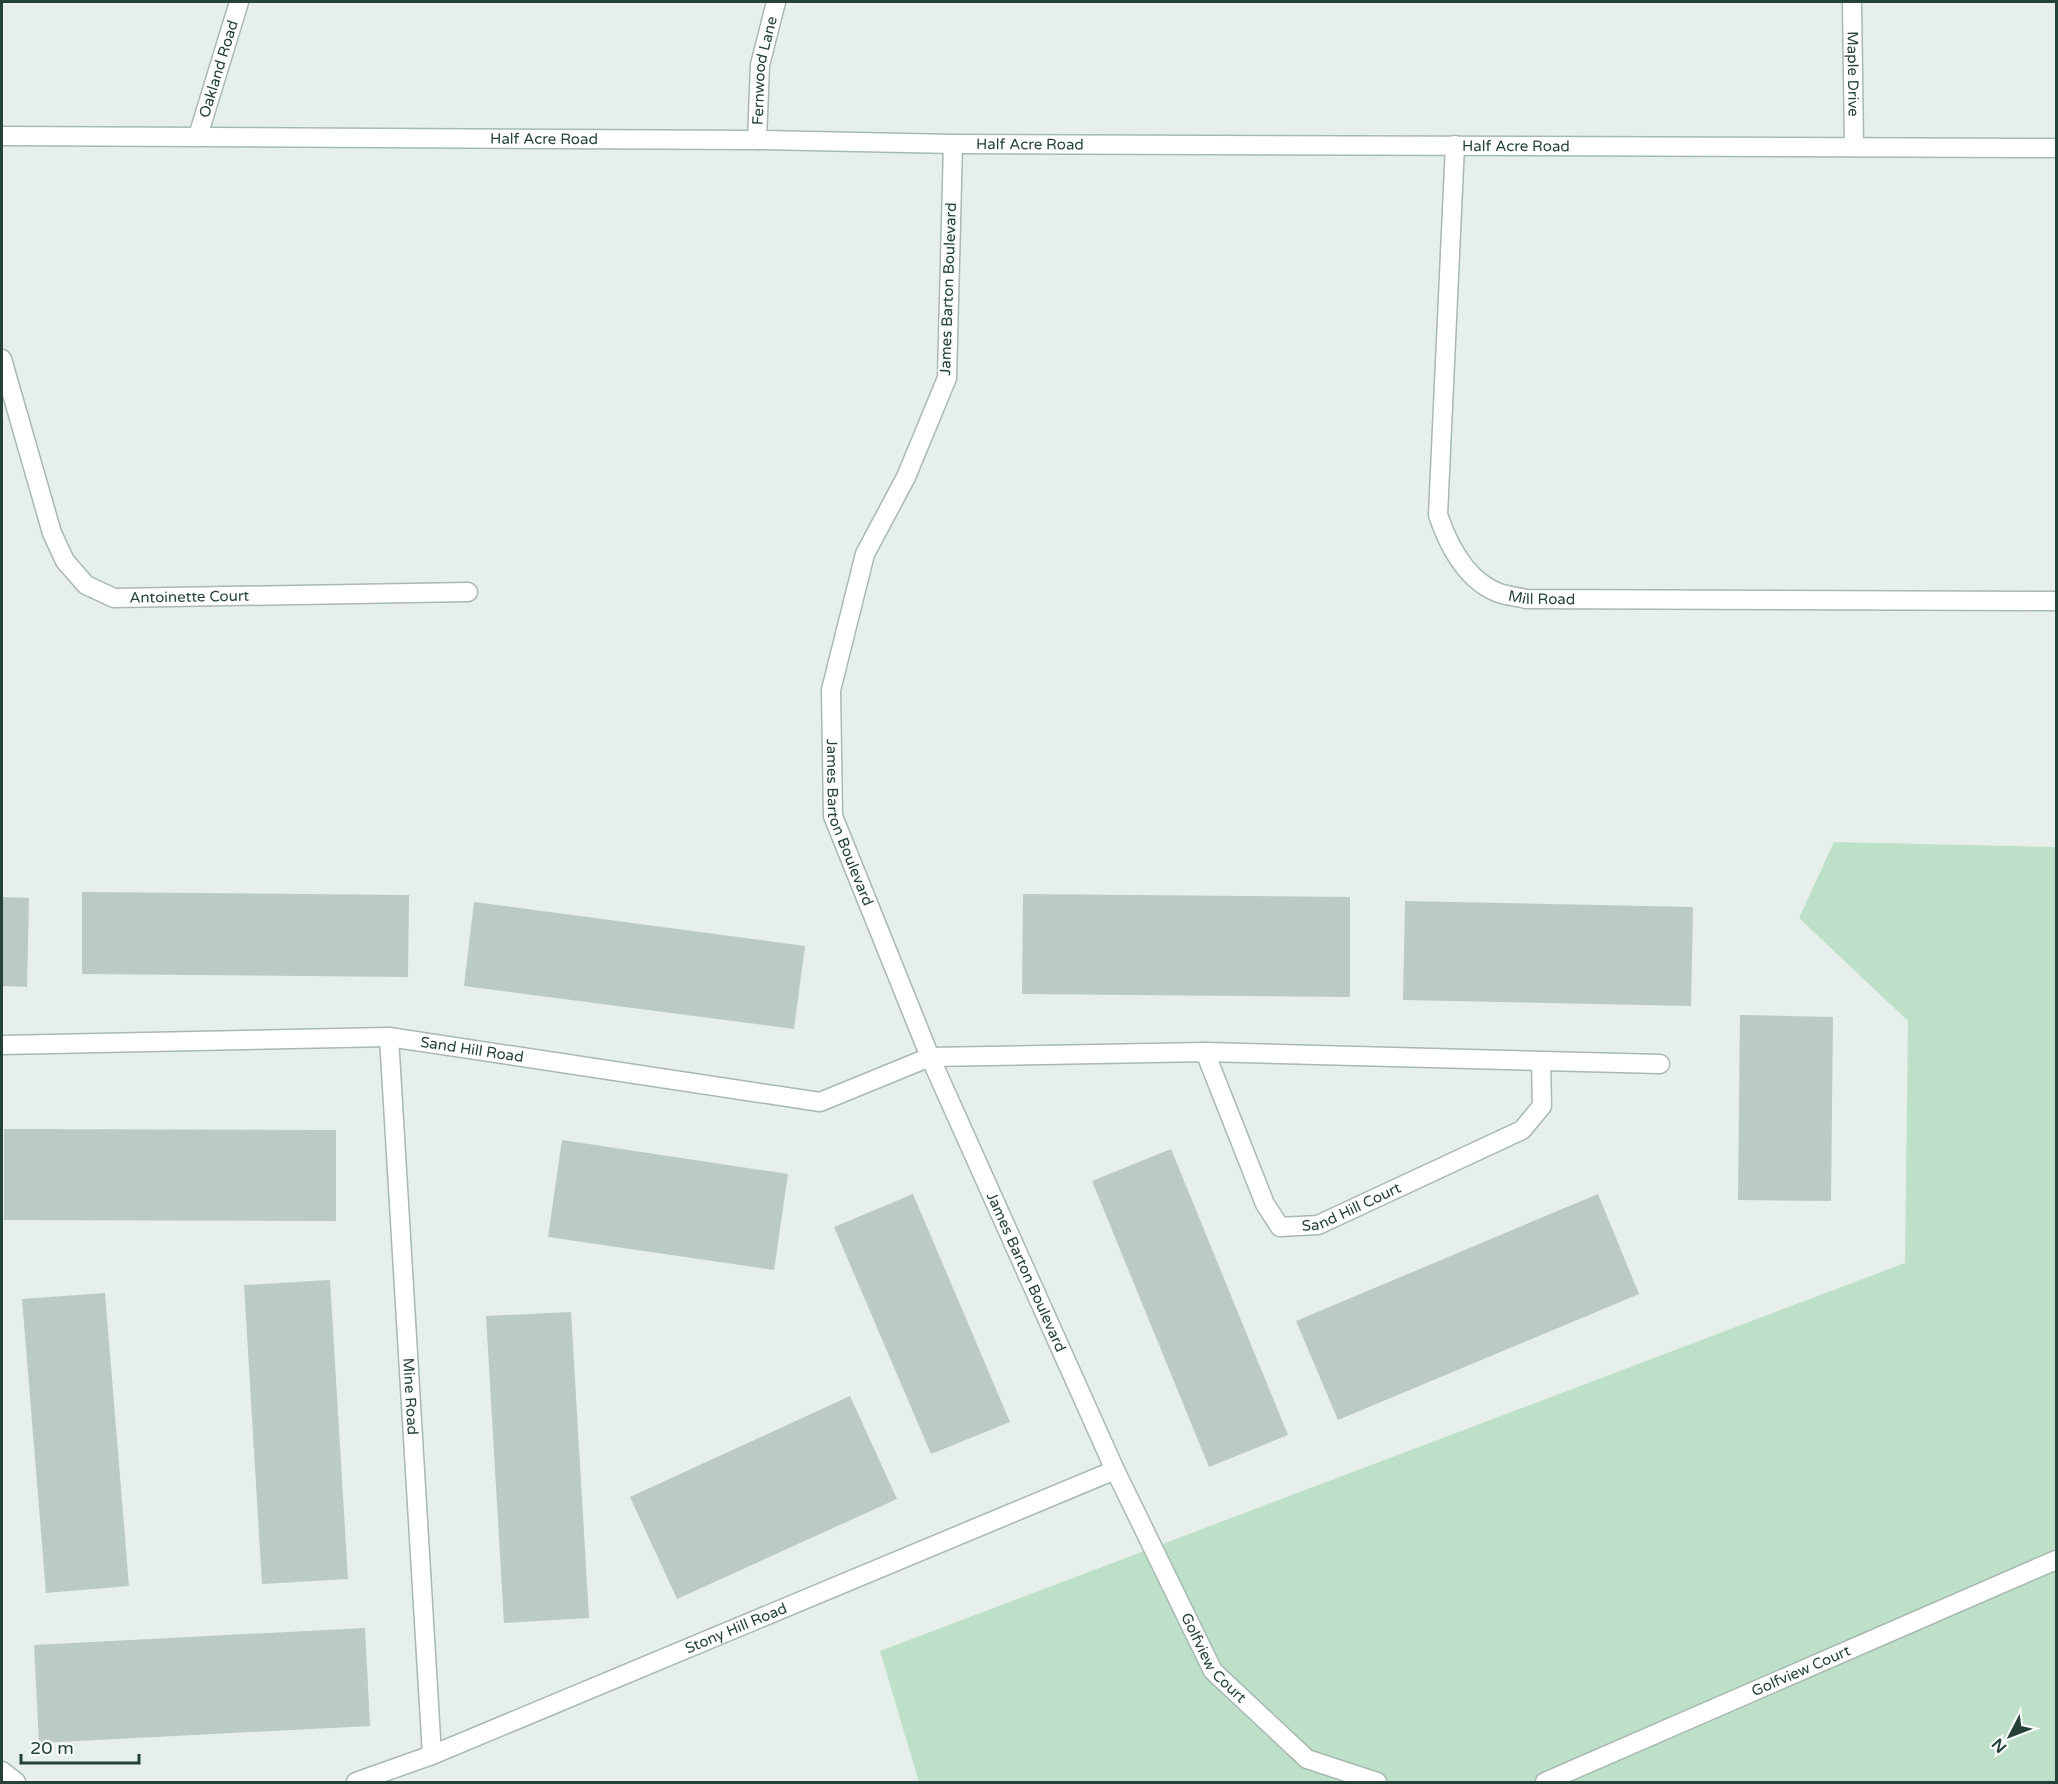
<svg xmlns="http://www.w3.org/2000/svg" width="2058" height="1784" viewBox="0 0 2058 1784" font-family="'Varela Round',sans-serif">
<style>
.green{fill:#bfe0c8}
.building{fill:#bbcac4}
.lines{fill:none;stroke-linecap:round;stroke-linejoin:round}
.street-casing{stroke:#a8b8b2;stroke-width:21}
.secondary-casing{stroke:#a4bbb3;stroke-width:21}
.street{stroke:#fff;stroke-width:18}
.secondary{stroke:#fff;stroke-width:18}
.labels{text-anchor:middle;stroke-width:4.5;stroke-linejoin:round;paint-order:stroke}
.street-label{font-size:15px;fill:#24423a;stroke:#f7fbf9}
</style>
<rect width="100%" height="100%" fill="#e6efeb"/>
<path class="green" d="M 1834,842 L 2056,847 L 2056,1782 L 919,1782 L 880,1651 L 1905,1263 L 1908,1021 L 1799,918 Z"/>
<path class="building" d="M 82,892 L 409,895 L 408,977 L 82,974 Z
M 1023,894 L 1350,897 L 1350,997 L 1022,994 Z
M 2,897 L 29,898 L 27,987 L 2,986 Z
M 1405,901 L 1693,907 L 1691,1006 L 1403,1000 Z
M 474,902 L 805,946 L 794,1029 L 464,986 Z
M 1740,1015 L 1833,1017 L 1831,1201 L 1738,1200 Z
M 4,1129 L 336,1130 L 336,1221 L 4,1220 Z
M 562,1140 L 788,1174 L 774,1270 L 548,1237 Z
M 1171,1149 L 1288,1435 L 1209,1467 L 1092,1181 Z
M 913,1194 L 1010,1422 L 931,1454 L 834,1227 Z
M 1598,1194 L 1639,1294 L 1338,1420 L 1296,1321 Z
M 330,1280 L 348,1579 L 262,1584 L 244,1285 Z
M 105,1293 L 129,1586 L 46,1593 L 22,1299 Z
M 571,1312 L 589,1618 L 504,1623 L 486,1316 Z
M 850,1396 L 897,1499 L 677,1599 L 630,1497 Z
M 365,1628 L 370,1726 L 39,1743 L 34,1645 Z"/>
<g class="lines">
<g class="street-casing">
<g id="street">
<path id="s1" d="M 1852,2 L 1854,147"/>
<path id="s2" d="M 198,136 L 239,2"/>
<path id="s3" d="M 757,140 L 760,65 L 776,2"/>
<path id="s4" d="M 953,144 L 947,378 L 906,477 L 865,554 L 831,690 L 833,816 L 930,1057 L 1115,1470 L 1213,1671 L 1307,1759 L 1377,1782"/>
<path id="s5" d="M 1455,145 L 1438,515 C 1449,547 1467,583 1502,594 C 1510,596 1518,597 1526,599 L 2056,601"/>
<path id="s6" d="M 2,359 L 52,533 L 65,561 L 86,585 L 114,598 L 468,592"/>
<path id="s7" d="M 389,1037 L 432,1755"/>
<path id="s8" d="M 2,1045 L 389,1037 L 820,1102 L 930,1057 L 1205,1052 L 1660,1064"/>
<path id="s9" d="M 1205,1052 L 1265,1204 L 1280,1227 L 1318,1225 L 1522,1130 L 1542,1106 L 1541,1061"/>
<path d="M 2,1771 L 16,1782"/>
<path id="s10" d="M 356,1782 L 432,1755 L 1115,1470"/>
<path id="s11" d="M 1545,1782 L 2056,1560"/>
</g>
</g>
<g class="secondary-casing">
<g id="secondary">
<path id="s12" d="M 2,136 L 757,140 L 953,144 L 2056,148"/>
</g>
</g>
<use href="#street" class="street"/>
<use href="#secondary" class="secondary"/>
</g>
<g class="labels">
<g class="street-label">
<text dy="5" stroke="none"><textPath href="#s2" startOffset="70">Oakland Road</textPath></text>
<text dy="5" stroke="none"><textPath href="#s3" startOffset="70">Fernwood Lane</textPath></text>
<text dy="5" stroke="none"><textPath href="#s1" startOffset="72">Maple Drive</textPath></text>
<text dy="5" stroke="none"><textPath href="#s12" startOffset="542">Half Acre Road</textPath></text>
<text dy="5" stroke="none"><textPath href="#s12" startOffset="1028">Half Acre Road</textPath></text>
<text dy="5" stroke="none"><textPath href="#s12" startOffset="1514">Half Acre Road</textPath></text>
<text transform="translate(948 289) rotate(-88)" y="5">James Barton Boulevard</text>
<text dy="5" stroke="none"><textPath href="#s5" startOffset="516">Mill Road</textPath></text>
<text dy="5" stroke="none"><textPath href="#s6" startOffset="350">Antoinette Court</textPath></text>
<text dy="5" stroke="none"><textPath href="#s4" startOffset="704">James Barton Boulevard</textPath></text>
<text dy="5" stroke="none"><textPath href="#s8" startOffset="471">Sand Hill Road</textPath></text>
<text dy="5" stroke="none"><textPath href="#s9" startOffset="266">Sand Hill Court</textPath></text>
<text dy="5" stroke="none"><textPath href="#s4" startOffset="1190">James Barton Boulevard</textPath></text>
<text dy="5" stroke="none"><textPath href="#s7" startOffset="360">Mine Road</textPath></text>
<text dy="5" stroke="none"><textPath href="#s10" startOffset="410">Stony Hill Road</textPath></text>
<text dy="5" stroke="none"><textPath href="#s4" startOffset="1620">Golfview Court</textPath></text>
<text dy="5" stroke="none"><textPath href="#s11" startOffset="279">Golfview Court</textPath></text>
</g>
</g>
<rect width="2058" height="1784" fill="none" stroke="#24423a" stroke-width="6"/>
<g transform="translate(2010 1736) rotate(228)" stroke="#f7fbf9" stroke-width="4.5" paint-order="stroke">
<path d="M0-4.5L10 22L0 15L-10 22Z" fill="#24423a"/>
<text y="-9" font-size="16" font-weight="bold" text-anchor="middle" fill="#24423a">N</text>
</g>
<path d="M21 1754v9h118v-9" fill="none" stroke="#24423a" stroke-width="3"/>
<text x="30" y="1754" font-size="18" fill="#24423a" stroke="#f7fbf9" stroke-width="4.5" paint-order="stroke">20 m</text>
</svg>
